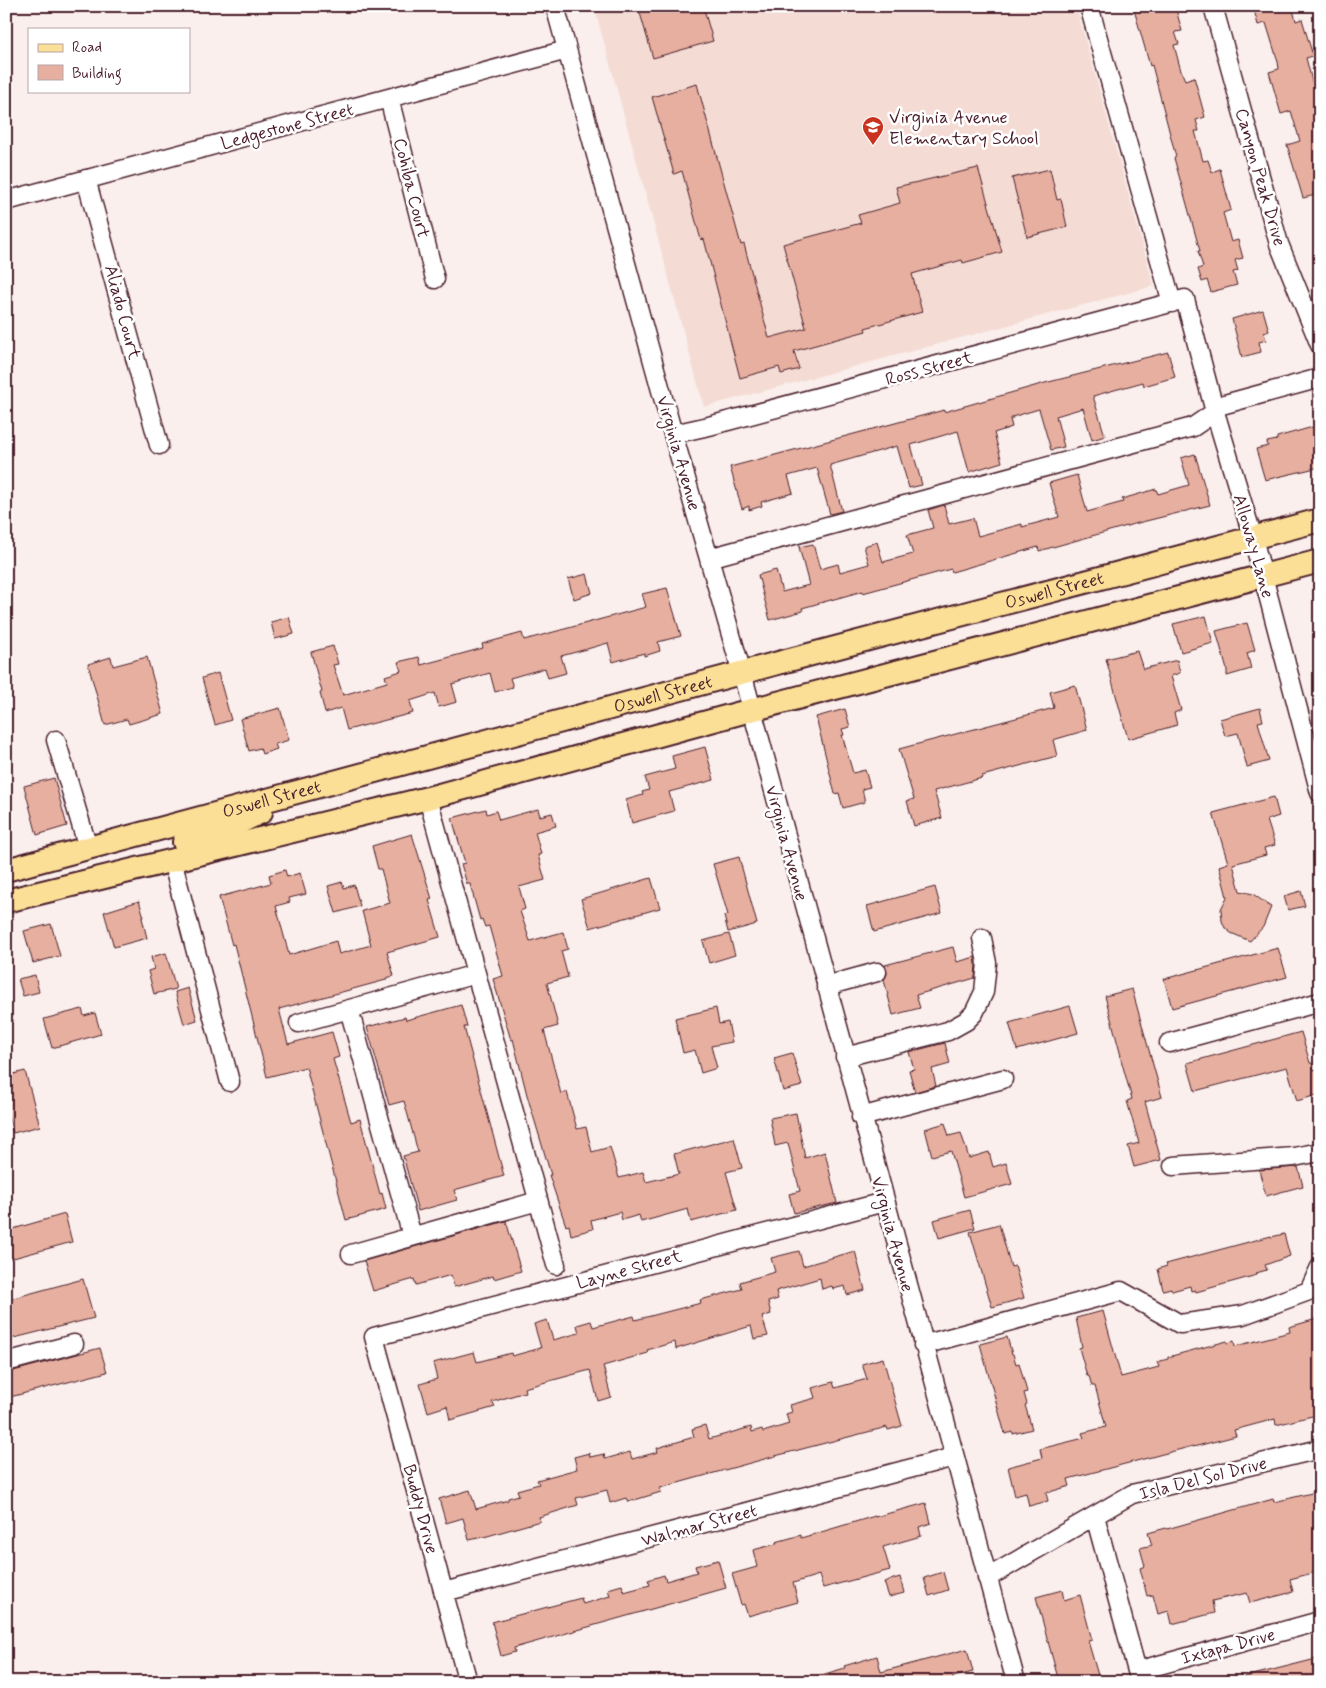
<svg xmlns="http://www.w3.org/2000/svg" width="1326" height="1688" viewBox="0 0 1326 1688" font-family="Mynerve,sans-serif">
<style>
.built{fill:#f4dcd5}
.building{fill:#e7af9f;stroke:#4a1f2b}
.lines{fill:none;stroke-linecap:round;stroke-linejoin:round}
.minor-casing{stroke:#4a1f2b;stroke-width:21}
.major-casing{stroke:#4a1f2b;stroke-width:26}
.minor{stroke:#fff;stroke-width:18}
.major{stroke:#fbdf96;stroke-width:22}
.labels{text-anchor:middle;stroke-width:5;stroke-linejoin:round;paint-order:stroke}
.poi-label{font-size:18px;fill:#4a1f2b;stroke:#fff;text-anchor:start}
.street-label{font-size:18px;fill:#4a1f2b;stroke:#fff}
</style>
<rect width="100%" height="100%" fill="#faefec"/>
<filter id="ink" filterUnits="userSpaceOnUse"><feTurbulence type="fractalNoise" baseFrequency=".02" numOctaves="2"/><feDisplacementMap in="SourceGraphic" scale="10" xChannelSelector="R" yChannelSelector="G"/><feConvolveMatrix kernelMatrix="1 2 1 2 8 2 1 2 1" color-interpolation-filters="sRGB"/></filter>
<g filter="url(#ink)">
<path class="built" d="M 594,6 L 1076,6 L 1154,286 L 704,407 Z"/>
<path class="building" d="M 638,6 L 703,6 L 713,41 L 653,58 Z
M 1133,6 L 1175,6 L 1182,31 L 1175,32 L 1179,44 L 1174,45 L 1181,71 L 1185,80 L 1194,77 L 1205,117 L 1196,120 L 1199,131 L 1195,131 L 1203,161 L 1208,160 L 1212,172 L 1220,169 L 1231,210 L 1223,213 L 1231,242 L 1238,240 L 1243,258 L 1235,260 L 1238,271 L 1233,272 L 1237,285 L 1211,292 L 1207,280 L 1202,282 L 1198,269 L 1203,267 L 1198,251 L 1200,251 L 1174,158 L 1176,157 L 1152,65 L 1150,66 Z
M 1269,6 L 1292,6 L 1296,21 L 1302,19 L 1313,56 L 1306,58 L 1320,112 L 1320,194 L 1303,198 L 1287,145 L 1300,141 L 1291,111 L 1281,114 L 1269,72 L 1279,69 L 1278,62 L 1266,23 L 1258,25 L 1254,10 Z
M 697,84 L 741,245 L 744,244 L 769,338 L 806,328 L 783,244 L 861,223 L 858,215 L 900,203 L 896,187 L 978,168 L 1002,252 L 963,263 L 962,260 L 912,274 L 922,312 L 865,328 L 866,331 L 794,351 L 799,369 L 781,374 L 779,367 L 740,378 L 704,239 L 701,240 L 682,171 L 674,174 L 652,97 Z
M 1050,169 L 1057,200 L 1061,199 L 1067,227 L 1027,237 L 1012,178 Z
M 1263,310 L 1269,331 L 1264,333 L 1266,340 L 1259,342 L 1261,352 L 1242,357 L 1232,319 Z
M 1168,352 L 1175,377 L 1144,386 L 1143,382 L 1093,396 L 1105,436 L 1092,440 L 1083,408 L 1056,416 L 1064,447 L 1051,450 L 1039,409 L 1012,417 L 1013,419 L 1010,419 L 1012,427 L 994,433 L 1002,462 L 969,472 L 958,431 L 911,445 L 922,485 L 909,488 L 897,446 L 830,465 L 842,511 L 830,514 L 817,468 L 788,476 L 793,493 L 761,502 L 762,506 L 749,510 L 749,506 L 742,509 L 730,467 L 944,410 L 944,412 L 1045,383 Z
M 1320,425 L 1320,467 L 1265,480 L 1256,449 L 1268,446 L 1267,442 L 1277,440 L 1277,437 Z
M 1195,454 L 1210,505 L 1134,524 L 1039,551 L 1038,547 L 952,572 L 951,569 L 863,593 L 863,591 L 802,608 L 803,611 L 770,620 L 758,575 L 776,570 L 782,592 L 809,585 L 799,547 L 813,544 L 820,569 L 838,564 L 840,572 L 869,564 L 864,546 L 877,542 L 883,562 L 913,554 L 907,535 L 933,528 L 928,510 L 944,505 L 949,524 L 973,518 L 978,536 L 1022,524 L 1022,527 L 1059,517 L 1049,483 L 1077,475 L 1087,512 L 1123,502 L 1122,499 L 1156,489 L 1158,494 L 1189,485 L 1181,458 Z
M 587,574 L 592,593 L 574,599 L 568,579 Z
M 667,588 L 681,636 L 658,642 L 660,651 L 644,656 L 644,653 L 613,662 L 608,643 L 587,649 L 561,656 L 566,673 L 548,678 L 545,668 L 510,678 L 513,687 L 495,692 L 490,673 L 452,684 L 457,702 L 439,707 L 435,693 L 410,701 L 413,713 L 347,730 L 341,708 L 325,713 L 320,693 L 322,692 L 311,652 L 333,646 L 338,664 L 333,665 L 343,695 L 387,682 L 385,676 L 401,671 L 398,662 L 419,657 L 421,665 L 483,648 L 482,644 L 522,633 L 524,640 L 646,607 L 642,594 Z
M 1206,616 L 1213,643 L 1181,652 L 1173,624 Z
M 289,617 L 294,634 L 275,639 L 271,622 Z
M 1247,623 L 1255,650 L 1247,653 L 1251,669 L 1227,676 L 1227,670 L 1216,631 Z
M 1137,651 L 1143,669 L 1177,660 L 1180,673 L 1171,676 L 1181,710 L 1174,713 L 1177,725 L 1128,739 L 1106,659 Z
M 111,657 L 113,666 L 147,657 L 163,714 L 129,724 L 127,719 L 105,725 L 88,664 Z
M 218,673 L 231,720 L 215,725 L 202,678 Z
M 1075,685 L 1087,730 L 1053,740 L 1057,756 L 982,776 L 982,778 L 934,791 L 942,818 L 914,826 L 907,801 L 914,799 L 899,749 L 1054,708 L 1050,692 Z
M 280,708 L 289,740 L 275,744 L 277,749 L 262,754 L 260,748 L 249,751 L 240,719 Z
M 1260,708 L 1263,721 L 1258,722 L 1269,761 L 1247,767 L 1238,733 L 1225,736 L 1220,719 Z
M 845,709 L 850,727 L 842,729 L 844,735 L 842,735 L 853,773 L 865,770 L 870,787 L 862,789 L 865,802 L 843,808 L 839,793 L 835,794 L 816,717 Z
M 705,747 L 714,780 L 669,792 L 674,811 L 632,823 L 626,800 L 643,795 L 642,792 L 649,790 L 645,777 L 675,769 L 672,756 Z
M 54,778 L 67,826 L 37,835 L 24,786 Z
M 1274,797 L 1279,816 L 1267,820 L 1275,845 L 1264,848 L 1266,855 L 1233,864 L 1240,891 L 1253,894 L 1271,907 L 1263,927 L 1250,941 L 1231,933 L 1225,928 L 1222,921 L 1221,909 L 1227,897 L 1219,866 L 1228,863 L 1213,813 Z
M 486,809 L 487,814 L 496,811 L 499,820 L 538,809 L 540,816 L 552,813 L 556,826 L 535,832 L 541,854 L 538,855 L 545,880 L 519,887 L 525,909 L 520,911 L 530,941 L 563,932 L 568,949 L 561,951 L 568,977 L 547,983 L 558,1026 L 544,1030 L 561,1094 L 567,1092 L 577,1129 L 586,1127 L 592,1152 L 610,1147 L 619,1178 L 643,1172 L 646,1182 L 679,1174 L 674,1154 L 734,1138 L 742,1168 L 726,1172 L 737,1210 L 691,1222 L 688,1209 L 641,1222 L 639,1215 L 622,1220 L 620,1212 L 591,1220 L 593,1229 L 571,1235 L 569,1225 L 566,1226 L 549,1175 L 551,1175 L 527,1095 L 513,1039 L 511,1040 L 493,979 L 503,976 L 489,926 L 485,927 L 482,919 L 480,920 L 470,884 L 467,884 L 461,864 L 465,863 L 452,818 Z
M 412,834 L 432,899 L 429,900 L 440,937 L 387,952 L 394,976 L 386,978 L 386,980 L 279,1009 L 288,1044 L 332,1032 L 339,1057 L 333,1059 L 351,1122 L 360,1119 L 380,1194 L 382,1193 L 386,1209 L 346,1220 L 306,1067 L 267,1077 L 234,944 L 232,945 L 219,897 L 271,883 L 269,875 L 285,870 L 287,877 L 300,873 L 306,894 L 289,898 L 290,902 L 276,906 L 289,955 L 336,941 L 339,954 L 371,945 L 362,911 L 390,903 L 381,869 L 378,869 L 372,846 Z
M 739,857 L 757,924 L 728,932 L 724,916 L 728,915 L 713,864 Z
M 651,878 L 660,908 L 590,928 L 581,899 Z
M 342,882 L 344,888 L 354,885 L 360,906 L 336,913 L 328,886 Z
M 935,887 L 942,913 L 874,932 L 867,906 Z
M 1301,891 L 1305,906 L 1288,910 L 1284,896 Z
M 139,901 L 144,917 L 142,918 L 147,938 L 114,947 L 104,912 Z
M 51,924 L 60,956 L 33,963 L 24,931 Z
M 729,934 L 735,955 L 709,963 L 703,941 Z
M 953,947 L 957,962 L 975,957 L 976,964 L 975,978 L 916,995 L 920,1008 L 893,1015 L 884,980 L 887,974 L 885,965 Z
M 1278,948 L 1287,977 L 1172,1008 L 1164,979 Z
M 166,953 L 176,989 L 154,994 L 148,971 L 154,969 L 151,957 Z
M 35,975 L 39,992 L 23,996 L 18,979 Z
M 188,988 L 197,1020 L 184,1024 L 175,992 Z
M 1132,989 L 1162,1097 L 1145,1102 L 1161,1160 L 1134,1167 L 1128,1146 L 1139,1143 L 1127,1101 L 1132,1099 L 1120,1056 L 1121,1056 L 1105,996 Z
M 461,1005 L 467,1027 L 464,1027 L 504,1176 L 454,1190 L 457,1200 L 418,1211 L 403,1156 L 418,1152 L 404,1101 L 389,1105 L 367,1027 L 405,1017 L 406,1020 Z
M 1070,1006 L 1078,1033 L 1017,1050 L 1009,1023 Z
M 716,1008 L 719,1024 L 728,1022 L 732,1042 L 711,1046 L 717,1068 L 701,1073 L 695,1050 L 683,1053 L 675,1018 Z
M 82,1009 L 84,1016 L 95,1013 L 101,1034 L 52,1048 L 44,1019 Z
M 1301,1032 L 1310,1063 L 1312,1063 L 1314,1070 L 1320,1068 L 1320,1094 L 1297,1101 L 1287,1067 L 1195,1091 L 1187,1063 Z
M 945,1043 L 950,1064 L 932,1069 L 936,1086 L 915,1092 L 909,1070 L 914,1069 L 909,1052 Z
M 792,1053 L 802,1086 L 783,1091 L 774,1058 Z
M 25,1071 L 40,1126 L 13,1133 L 6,1109 L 6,1076 Z
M 796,1113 L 805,1158 L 825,1152 L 837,1203 L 794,1213 L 789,1194 L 800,1191 L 788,1143 L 775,1146 L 770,1118 Z
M 945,1123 L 949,1136 L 961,1133 L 969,1158 L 989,1152 L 993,1167 L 1006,1163 L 1012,1184 L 964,1197 L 951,1151 L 932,1156 L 925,1129 Z
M 1298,1167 L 1303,1186 L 1266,1196 L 1259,1170 Z
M 970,1210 L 975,1228 L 939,1238 L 934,1220 Z
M 65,1214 L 72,1242 L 6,1260 L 6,1231 Z
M 506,1221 L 521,1271 L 494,1279 L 493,1276 L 454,1287 L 451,1275 L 416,1285 L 414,1279 L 373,1291 L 364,1261 Z
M 999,1224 L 1011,1267 L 1015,1266 L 1024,1298 L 992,1307 L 970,1232 Z
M 1284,1234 L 1290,1256 L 1265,1265 L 1267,1270 L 1256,1273 L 1257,1275 L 1196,1292 L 1195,1290 L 1191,1291 L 1190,1286 L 1172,1291 L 1171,1288 L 1163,1290 L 1158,1269 L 1167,1266 L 1166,1264 L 1271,1236 L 1271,1237 Z
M 799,1251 L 803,1266 L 855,1251 L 865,1290 L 847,1295 L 845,1286 L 833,1289 L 832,1286 L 822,1289 L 820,1278 L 776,1291 L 778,1299 L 768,1302 L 771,1314 L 762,1317 L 768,1336 L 754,1339 L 751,1326 L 676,1349 L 675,1342 L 647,1350 L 648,1353 L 603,1366 L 611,1397 L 598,1401 L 590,1370 L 524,1388 L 525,1392 L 492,1402 L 495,1407 L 450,1420 L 447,1406 L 428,1412 L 420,1384 L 437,1379 L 433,1363 L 474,1352 L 477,1362 L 511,1353 L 512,1356 L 541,1348 L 534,1324 L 547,1320 L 553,1340 L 579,1333 L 577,1325 L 591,1321 L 593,1327 L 634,1316 L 635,1320 L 701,1303 L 700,1300 L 742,1289 L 740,1282 L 775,1272 L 771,1258 Z
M 83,1279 L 94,1318 L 6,1340 L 6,1300 Z
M 1103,1311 L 1121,1377 L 1159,1367 L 1157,1362 L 1168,1359 L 1168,1357 L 1227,1341 L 1227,1343 L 1234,1341 L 1235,1346 L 1252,1342 L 1290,1332 L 1289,1327 L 1320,1318 L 1320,1414 L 1276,1425 L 1275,1419 L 1234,1430 L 1236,1436 L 1193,1447 L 1193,1446 L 1068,1479 L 1070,1486 L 1046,1493 L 1048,1501 L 1029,1506 L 1026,1493 L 1015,1496 L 1008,1467 L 1042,1458 L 1040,1449 L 1084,1438 L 1082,1433 L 1106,1427 L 1095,1386 L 1092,1386 L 1089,1376 L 1087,1376 L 1079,1348 L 1082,1347 L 1076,1318 Z
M 1007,1337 L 1012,1354 L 1013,1354 L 1016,1364 L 1019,1363 L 1027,1392 L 1024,1393 L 1027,1404 L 1025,1405 L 1032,1429 L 1013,1434 L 1013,1432 L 1005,1434 L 980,1344 Z
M 100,1348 L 107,1372 L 6,1398 L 6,1373 Z
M 883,1358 L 902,1426 L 888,1430 L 887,1427 L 779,1455 L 660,1488 L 661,1492 L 628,1502 L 626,1498 L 610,1503 L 607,1490 L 576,1498 L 578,1505 L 539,1517 L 540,1521 L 484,1537 L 469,1540 L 463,1518 L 446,1523 L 439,1499 L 470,1490 L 476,1509 L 508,1500 L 508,1498 L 519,1495 L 517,1490 L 539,1484 L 537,1480 L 577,1469 L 574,1457 L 589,1453 L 590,1457 L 604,1454 L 605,1459 L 630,1452 L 632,1459 L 658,1452 L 657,1448 L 694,1437 L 692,1429 L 705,1425 L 709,1439 L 751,1427 L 752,1432 L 762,1429 L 763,1432 L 789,1424 L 786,1414 L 792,1412 L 790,1405 L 815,1398 L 812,1388 L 833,1382 L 835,1388 L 867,1379 L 862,1364 Z
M 1320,1491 L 1320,1571 L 1290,1579 L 1293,1592 L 1250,1603 L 1247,1593 L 1212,1601 L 1214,1613 L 1172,1624 L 1169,1611 L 1158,1614 L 1153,1595 L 1147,1596 L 1140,1568 L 1145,1566 L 1140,1548 L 1152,1545 L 1148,1533 L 1166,1528 L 1167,1529 L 1273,1499 L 1274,1502 Z
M 926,1503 L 931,1523 L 919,1527 L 921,1536 L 883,1547 L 890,1570 L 823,1588 L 819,1575 L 793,1583 L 798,1602 L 748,1616 L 744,1604 L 741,1605 L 732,1574 L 757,1567 L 753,1550 L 776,1544 L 776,1542 L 801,1535 L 801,1538 L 875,1516 L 875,1517 Z
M 718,1560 L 726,1588 L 514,1648 L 515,1652 L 501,1656 L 492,1622 L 581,1598 L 583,1604 L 610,1596 L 608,1589 L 622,1585 L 624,1592 L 650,1585 L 648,1580 L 664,1575 L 666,1581 L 697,1572 L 695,1566 Z
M 943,1572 L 948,1590 L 929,1596 L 924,1578 Z
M 900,1577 L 904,1593 L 889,1597 L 884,1582 Z
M 1062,1590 L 1064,1600 L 1080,1595 L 1092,1640 L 1088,1641 L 1100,1682 L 1059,1682 L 1036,1597 Z
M 967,1649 L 973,1672 L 953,1677 L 954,1682 L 812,1682 L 811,1678 L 845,1668 L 844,1666 L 877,1656 L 881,1672 Z
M 1316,1659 L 1316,1661 L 1320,1660 L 1320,1682 L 1245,1682 L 1245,1677 Z"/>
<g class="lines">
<g class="minor-casing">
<path id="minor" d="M 555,6 L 673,434 L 742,673 L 1016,1682
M 1089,6 L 1172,303
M 1213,6 L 1279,244 L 1320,345
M 389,98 L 435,279
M 86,179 L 159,445
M 6,201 L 567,50
M 1214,407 L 1320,378
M 673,434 L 709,426 L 1185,299 L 1215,412 L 1253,538 L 1320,793
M 709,558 L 1193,427 L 1215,412
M 56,740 L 88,848
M 428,798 L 556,1265
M 172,860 L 230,1082
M 826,986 L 877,972
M 349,1009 L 412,1236
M 299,1023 L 476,974
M 1169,1043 L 1320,1002
M 845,1057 L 948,1031 L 966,1021 L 974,1013 L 984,992 L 987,963 L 982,938
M 861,1117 L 1003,1079
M 1173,1166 L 1294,1157 L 1320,1152
M 351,1254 L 538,1201
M 923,1345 L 1121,1291 L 1180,1324 L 1243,1315 L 1309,1291 L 1320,1267
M 6,1362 L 74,1344
M 1095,1516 L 1140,1682
M 987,1578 L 1132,1494 L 1320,1449
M 444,1592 L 954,1457
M 1137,1671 L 1320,1621
M 468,1682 L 374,1337 L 884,1202"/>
</g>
<g class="major-casing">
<g id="major">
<path d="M 184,842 L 213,835 L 261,812"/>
<path id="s1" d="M 6,870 L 778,663 L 1320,520"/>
<path d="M 6,901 L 428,798 L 751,710 L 1320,561"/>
</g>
</g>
<use href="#minor" class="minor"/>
<use href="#major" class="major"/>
</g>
</g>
<defs>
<g id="school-pin" transform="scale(1.125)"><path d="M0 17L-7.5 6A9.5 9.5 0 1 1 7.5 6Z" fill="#c8321e" stroke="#fff"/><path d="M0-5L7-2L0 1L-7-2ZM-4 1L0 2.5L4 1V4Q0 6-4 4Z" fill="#fff"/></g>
</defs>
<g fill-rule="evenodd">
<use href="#school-pin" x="873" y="127"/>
</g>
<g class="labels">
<g class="poi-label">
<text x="889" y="123">Virginia Avenue<tspan x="889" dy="21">Elementary School</tspan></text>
</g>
<g class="street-label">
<text transform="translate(287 126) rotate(-15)" y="6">Ledgestone Street</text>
<text transform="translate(1261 177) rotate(74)" y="6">Canyon Peak Drive</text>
<text transform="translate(412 188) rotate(76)" y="6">Cohiba Court</text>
<text transform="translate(123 312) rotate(75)" y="6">Aliado Court</text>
<text transform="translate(929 368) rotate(-15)" y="6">Ross Street</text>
<text transform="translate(679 453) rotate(74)" y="6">Virginia Avenue</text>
<text transform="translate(1254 546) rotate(74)" y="6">Alloway Lane</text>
<text dy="6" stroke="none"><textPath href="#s1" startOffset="1085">Oswell Street</textPath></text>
<text dy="6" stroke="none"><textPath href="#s1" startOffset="680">Oswell Street</textPath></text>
<text dy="6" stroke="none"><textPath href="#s1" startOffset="275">Oswell Street</textPath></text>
<text transform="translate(787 843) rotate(75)" y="6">Virginia Avenue</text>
<text transform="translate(893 1234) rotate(75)" y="6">Virginia Avenue</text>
<text transform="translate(629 1269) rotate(-15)" y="6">Layne Street</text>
<text transform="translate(1203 1478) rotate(-14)" y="6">Isla Del Sol Drive</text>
<text transform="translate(421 1509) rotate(75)" y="6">Buddy Drive</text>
<text transform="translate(699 1525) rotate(-15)" y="6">Walmar Street</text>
<text transform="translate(1228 1646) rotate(-15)" y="6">Ixtapa Drive</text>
</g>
</g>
<rect width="1326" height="1688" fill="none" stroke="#fff" stroke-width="25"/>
<rect x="12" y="12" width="1301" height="1663" fill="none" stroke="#4a1f2b" stroke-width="2" filter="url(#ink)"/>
<rect x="28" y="28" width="162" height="65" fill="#ffffff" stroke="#b7a5aa"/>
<rect x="38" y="44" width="25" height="8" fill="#fbdf96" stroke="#b7a5aa"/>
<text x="72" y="52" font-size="15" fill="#4a1f2b">Road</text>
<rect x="38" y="65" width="25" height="15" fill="#e7af9f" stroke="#b7a5aa"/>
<text x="72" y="78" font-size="15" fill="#4a1f2b">Building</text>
</svg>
